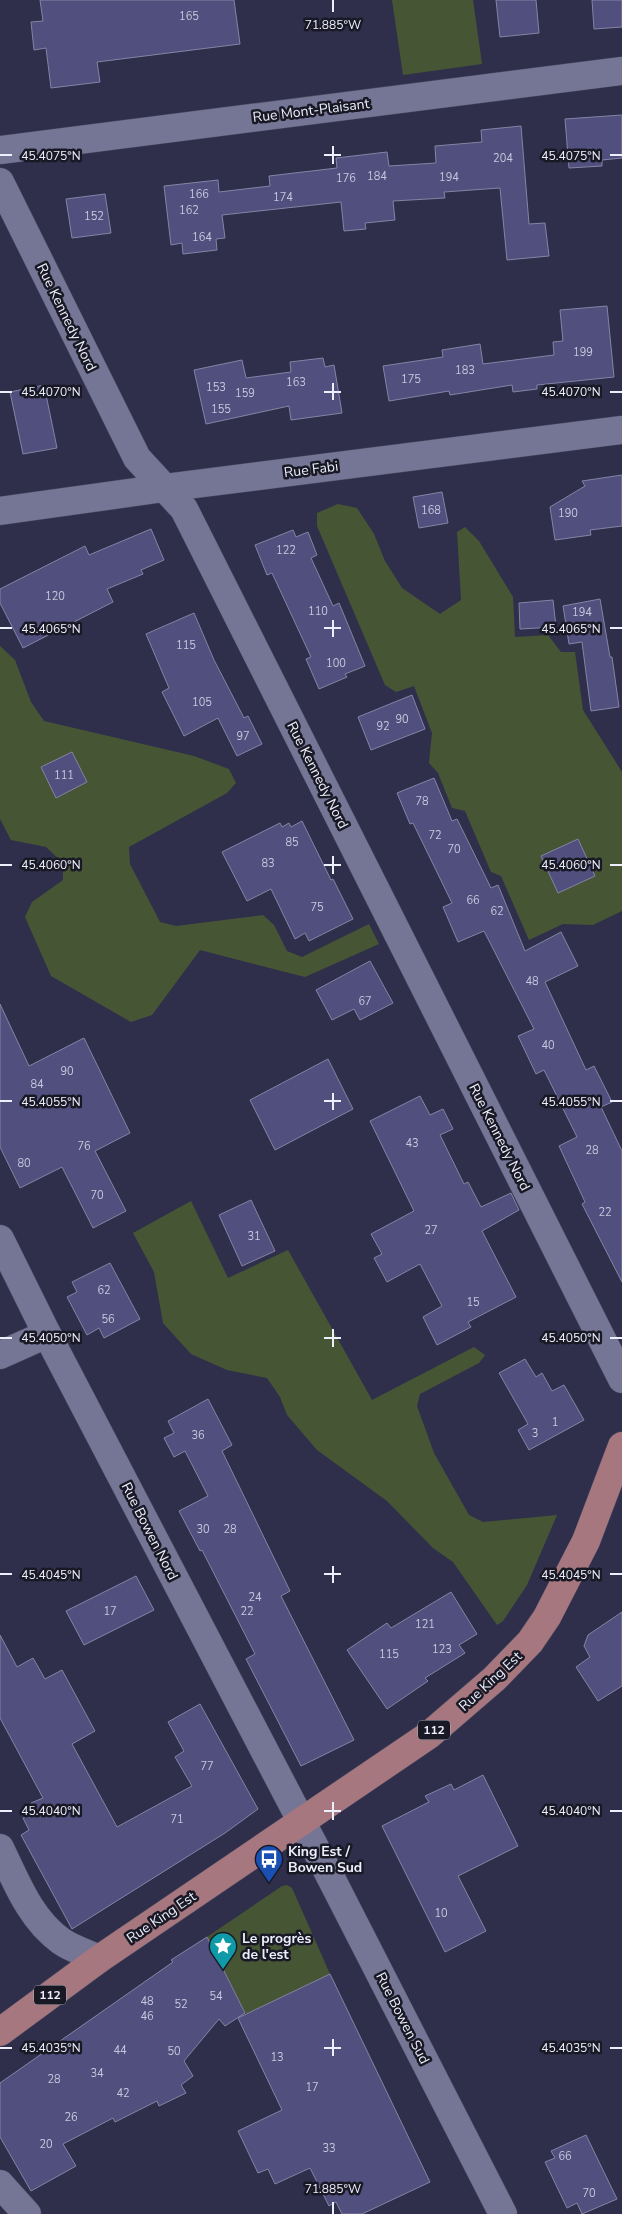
<svg xmlns="http://www.w3.org/2000/svg" width="622" height="2214" viewBox="0 0 622 2214" font-family="'Nunito Sans',sans-serif">
<style>
.green{fill:#465634}
.building{fill:#514f7e;stroke:#8484a5}
.lines{fill:none;stroke-linecap:round;stroke-linejoin:round}
.minor-casing{stroke:#4b4b61;stroke-width:29}
.tertiary-casing{stroke:#4b4b61;stroke-width:29}
.primary-casing{stroke:#4b4b61;stroke-width:29}
.minor{stroke:#757595;stroke-width:28}
.tertiary{stroke:#757595;stroke-width:28}
.primary{stroke:#a6777e;stroke-width:28}
.ticks{fill:none;stroke:#eeeffd;stroke-width:2}
.labels{text-anchor:middle;stroke-width:5;stroke-linejoin:round;paint-order:stroke}
.number-label{font-size:11px;fill:#c7c7dd}
.shield{fill:#191925;stroke:#aeafbc;stroke-width:1}
.shield-label{font-size:12px;font-weight:bold;fill:#eeeffd}
.street-label{font-size:14px;fill:#eeeffd;stroke:#191925}
.poi-label{font-size:14px;font-weight:bold;fill:#eeeffd;stroke:#191925;text-anchor:start}
.ticks-label{font-size:12px;text-anchor:middle;fill:#eeeffd;stroke:#191925;stroke-width:5;stroke-linejoin:round;paint-order:stroke}
</style>
<rect width="100%" height="100%" fill="#302f4b"/>
<path class="green" d="M 392,0 L 473,0 L 482,64 L 403,75 Z
M 338,504 L 357,508 L 374,534 L 385,561 L 402,588 L 440,614 L 461,600 L 457,532 L 465,527 L 479,541 L 513,597 L 515,637 L 548,635 L 561,652 L 575,652 L 583,710 L 622,772 L 622,911 L 593,925 L 563,924 L 529,940 L 501,876 L 491,872 L 465,811 L 452,808 L 438,773 L 429,763 L 432,733 L 414,686 L 396,692 L 385,685 L 317,526 L 317,513 Z
M 0,646 L 15,660 L 31,702 L 44,721 L 194,756 L 229,769 L 236,783 L 227,793 L 129,847 L 130,864 L 160,922 L 176,926 L 263,915 L 274,925 L 287,951 L 302,957 L 369,924 L 379,944 L 305,977 L 200,950 L 152,1015 L 131,1022 L 51,976 L 25,917 L 32,902 L 63,880 L 63,863 L 46,847 L 11,840 L 0,819 Z
M 191,1201 L 228,1278 L 288,1250 L 372,1400 L 474,1347 L 485,1355 L 479,1363 L 420,1394 L 417,1406 L 434,1453 L 469,1515 L 483,1522 L 557,1515 L 527,1585 L 503,1621 L 497,1625 L 453,1562 L 433,1548 L 387,1501 L 317,1450 L 287,1415 L 280,1397 L 267,1378 L 227,1370 L 191,1354 L 163,1323 L 154,1272 L 133,1233 Z
M 287,1885 L 292,1888 L 330,1974 L 246,2014 L 207,1937 L 282,1886 Z"/>
<path class="building" d="M 40,0 L 234,0 L 240,44 L 97,62 L 100,82 L 51,88 L 46,48 L 34,50 L 31,22 L 43,21 Z
M 496,0 L 536,0 L 539,33 L 500,37 Z
M 592,0 L 622,0 L 622,27 L 594,29 Z
M 622,115 L 622,158 L 602,160 L 602,166 L 569,168 L 565,119 Z
M 521,126 L 529,224 L 545,223 L 549,256 L 507,260 L 500,188 L 444,192 L 445,198 L 393,201 L 395,220 L 365,223 L 366,229 L 344,231 L 341,202 L 222,215 L 225,238 L 216,239 L 217,250 L 183,254 L 182,243 L 171,245 L 164,186 L 218,180 L 219,192 L 270,186 L 269,176 L 337,168 L 336,158 L 387,152 L 389,166 L 436,163 L 435,146 L 482,142 L 481,130 Z
M 105,194 L 111,233 L 72,238 L 66,199 Z
M 607,306 L 614,377 L 537,385 L 537,389 L 513,392 L 512,385 L 450,395 L 449,391 L 389,401 L 383,366 L 443,357 L 442,350 L 480,344 L 483,364 L 554,355 L 553,342 L 563,341 L 560,310 Z
M 323,358 L 325,367 L 334,365 L 342,413 L 291,420 L 289,406 L 206,424 L 194,370 L 242,360 L 246,378 L 291,372 L 290,362 Z
M 44,385 L 57,448 L 23,454 L 10,392 Z
M 622,475 L 622,526 L 590,530 L 591,535 L 555,540 L 550,507 L 585,486 L 582,481 Z
M 442,492 L 448,523 L 419,528 L 413,497 Z
M 151,529 L 164,560 L 141,570 L 143,574 L 107,589 L 113,602 L 23,648 L 0,603 L 0,589 L 85,546 L 89,555 Z
M 293,530 L 296,537 L 308,532 L 317,555 L 311,558 L 333,606 L 339,603 L 365,666 L 345,674 L 347,677 L 319,689 L 306,659 L 311,657 L 272,573 L 267,575 L 255,545 Z
M 600,599 L 610,657 L 612,657 L 619,707 L 591,711 L 582,642 L 569,644 L 563,606 Z
M 553,600 L 556,627 L 520,629 L 519,603 Z
M 194,613 L 214,660 L 244,718 L 248,716 L 262,744 L 237,756 L 218,718 L 184,736 L 162,692 L 169,688 L 146,634 Z
M 412,695 L 425,729 L 371,750 L 358,717 Z
M 72,752 L 87,782 L 56,798 L 41,767 Z
M 434,778 L 452,821 L 457,819 L 491,888 L 498,885 L 525,951 L 561,932 L 578,966 L 545,982 L 586,1070 L 594,1066 L 612,1102 L 601,1107 L 622,1151 L 622,1282 L 582,1204 L 585,1202 L 559,1146 L 577,1137 L 544,1070 L 536,1074 L 518,1036 L 534,1029 L 484,931 L 458,942 L 443,907 L 452,903 L 413,823 L 410,824 L 397,793 Z
M 302,821 L 331,880 L 333,879 L 353,919 L 309,941 L 305,933 L 295,939 L 271,889 L 247,901 L 222,852 L 280,823 L 282,827 L 289,823 L 291,827 Z
M 578,839 L 595,876 L 558,893 L 541,856 Z
M 370,961 L 393,1003 L 360,1020 L 354,1009 L 332,1020 L 316,990 Z
M 0,1004 L 29,1066 L 84,1038 L 130,1133 L 95,1151 L 126,1211 L 93,1228 L 62,1167 L 20,1188 L 0,1147 Z
M 328,1059 L 353,1109 L 275,1150 L 250,1100 Z
M 420,1096 L 430,1115 L 443,1109 L 453,1129 L 440,1135 L 464,1184 L 468,1182 L 481,1207 L 511,1193 L 519,1210 L 482,1231 L 516,1297 L 468,1322 L 471,1327 L 437,1345 L 423,1317 L 442,1306 L 420,1264 L 387,1282 L 374,1258 L 382,1254 L 371,1234 L 414,1211 L 370,1121 Z
M 251,1200 L 275,1251 L 242,1266 L 219,1215 Z
M 110,1263 L 140,1319 L 104,1338 L 99,1328 L 87,1335 L 67,1297 L 77,1292 L 72,1282 Z
M 525,1359 L 536,1377 L 542,1373 L 552,1391 L 564,1385 L 584,1420 L 529,1450 L 518,1430 L 528,1424 L 499,1373 Z
M 208,1399 L 232,1445 L 222,1451 L 290,1591 L 281,1596 L 354,1740 L 301,1766 L 246,1659 L 255,1654 L 202,1550 L 200,1551 L 179,1511 L 208,1496 L 185,1451 L 174,1457 L 164,1438 L 174,1433 L 168,1421 Z
M 136,1576 L 154,1610 L 84,1645 L 66,1611 Z
M 451,1592 L 477,1634 L 459,1645 L 465,1653 L 425,1678 L 428,1681 L 387,1709 L 347,1650 L 387,1623 L 391,1628 Z
M 622,1612 L 622,1686 L 598,1701 L 576,1667 L 590,1657 L 584,1646 L 588,1635 Z
M 0,1635 L 17,1667 L 33,1658 L 45,1679 L 62,1670 L 95,1731 L 72,1744 L 117,1827 L 192,1786 L 175,1757 L 184,1751 L 168,1722 L 200,1704 L 258,1809 L 225,1833 L 72,1929 L 21,1835 L 29,1830 L 23,1818 L 36,1811 L 31,1803 L 43,1798 L 0,1718 Z
M 483,1775 L 518,1846 L 458,1876 L 486,1931 L 445,1952 L 382,1826 L 429,1802 L 425,1796 L 451,1784 L 454,1790 Z
M 207,1937 L 245,2013 L 225,2026 L 219,2019 L 184,2061 L 193,2076 L 181,2085 L 186,2093 L 159,2106 L 157,2101 L 115,2122 L 113,2118 L 63,2144 L 76,2166 L 31,2191 L 0,2137 L 0,2083 L 173,1962 L 171,1960 Z
M 330,1974 L 430,2182 L 362,2214 L 342,2214 L 336,2202 L 329,2206 L 310,2168 L 275,2184 L 268,2169 L 258,2173 L 238,2131 L 282,2110 L 238,2018 Z
M 586,2135 L 617,2199 L 582,2214 L 577,2203 L 567,2208 L 545,2162 L 555,2158 L 551,2151 Z"/>
<g class="lines">
<g class="minor-casing">
<path id="minor" d="M 0,150 L 622,71
M 0,182 L 137,458 L 184,509 L 622,1379
M 0,511 L 164,488 L 622,430
M 0,1355 L 47,1334
M 0,1848 C 16,1881 30,1919 61,1941 C 72,1949 87,1953 99,1959"/>
</g>
<g class="tertiary-casing">
<path id="tertiary" d="M 0,1239 L 47,1334 L 332,1880 L 503,2214
M 0,2184 L 27,2214"/>
</g>
<g class="primary-casing">
<path id="primary" d="M 0,2032 L 99,1959 L 429,1735 L 494,1679 L 530,1642 L 547,1617 L 586,1541 L 622,1446"/>
</g>
<use href="#minor" class="minor"/>
<use href="#tertiary" class="tertiary"/>
<use href="#primary" class="primary"/>
</g>
<path class="ticks" d="M 333,0 L 333,12M 333,146 L 333,164M 0,155 L 12,155M 324,155 L 341,155M 610,155 L 622,155M 333,383 L 333,400M 0,392 L 12,392M 324,392 L 341,392M 610,392 L 622,392M 333,620 L 333,637M 0,628 L 12,628M 324,628 L 341,628M 610,628 L 622,628M 333,856 L 333,874M 0,865 L 12,865M 324,865 L 341,865M 610,865 L 622,865M 333,1093 L 333,1110M 0,1101 L 12,1101M 324,1101 L 341,1101M 610,1101 L 622,1101M 333,1329 L 333,1347M 0,1338 L 12,1338M 324,1338 L 341,1338M 610,1338 L 622,1338M 333,1566 L 333,1583M 0,1574 L 12,1574M 324,1574 L 341,1574M 610,1574 L 622,1574M 333,1802 L 333,1820M 0,1811 L 12,1811M 324,1811 L 341,1811M 610,1811 L 622,1811M 333,2039 L 333,2056M 0,2048 L 12,2048M 324,2048 L 341,2048M 610,2048 L 622,2048M 333,2202 L 333,2214"/>
<defs>
<g id="bus-pin" transform="scale(1.4375)"><path d="M0 17L-7.5 6A9.5 9.5 0 1 1 7.5 6Z" fill="#1a4fb4" stroke="#191925"/><path d="M-5-6H5V4H4V6H2V4H-2V6H-4V4H-5ZM-3.5-4V0h7V-4ZM-3.5 1.2v1.5H-2V1.2ZM2 1.2v1.5H3.5V1.2Z" fill="#fff"/></g>
<g id="sight-pin" transform="scale(1.4375)"><path d="M0 17L-7.5 6A9.5 9.5 0 1 1 7.5 6Z" fill="#0f9aa8" stroke="#191925"/><path d="M0-6L1.8-2.2L6-1.7L2.9 1.2L3.7 5.4L0 3.3L-3.7 5.4L-2.9 1.2L-6-1.7L-1.8-2.2Z" fill="#fff"/></g>
</defs>
<g fill-rule="evenodd">
<use href="#bus-pin" x="269" y="1859"/>
<use href="#sight-pin" x="223" y="1946"/>
</g>
<g class="labels">
<g class="number-label">
<text x="189" y="20">165</text>
<text x="503" y="162">204</text>
<text x="377" y="180">184</text>
<text x="449" y="181">194</text>
<text x="346" y="182">176</text>
<text x="199" y="198">166</text>
<text x="283" y="201">174</text>
<text x="189" y="214">162</text>
<text x="94" y="220">152</text>
<text x="202" y="241">164</text>
<text x="583" y="356">199</text>
<text x="465" y="374">183</text>
<text x="411" y="383">175</text>
<text x="296" y="386">163</text>
<text x="216" y="391">153</text>
<text x="245" y="397">159</text>
<text x="221" y="413">155</text>
<text x="431" y="514">168</text>
<text x="568" y="517">190</text>
<text x="286" y="554">122</text>
<text x="55" y="600">120</text>
<text x="318" y="615">110</text>
<text x="582" y="616">194</text>
<text x="186" y="649">115</text>
<text x="336" y="667">100</text>
<text x="202" y="706">105</text>
<text x="402" y="723">90</text>
<text x="383" y="730">92</text>
<text x="243" y="740">97</text>
<text x="64" y="779">111</text>
<text x="422" y="805">78</text>
<text x="435" y="839">72</text>
<text x="292" y="846">85</text>
<text x="454" y="853">70</text>
<text x="268" y="867">83</text>
<text x="473" y="904">66</text>
<text x="317" y="911">75</text>
<text x="497" y="915">62</text>
<text x="532" y="985">48</text>
<text x="365" y="1005">67</text>
<text x="548" y="1049">40</text>
<text x="67" y="1075">90</text>
<text x="37" y="1088">84</text>
<text x="412" y="1147">43</text>
<text x="84" y="1150">76</text>
<text x="592" y="1154">28</text>
<text x="24" y="1167">80</text>
<text x="97" y="1199">70</text>
<text x="605" y="1216">22</text>
<text x="431" y="1234">27</text>
<text x="254" y="1240">31</text>
<text x="104" y="1294">62</text>
<text x="473" y="1306">15</text>
<text x="108" y="1323">56</text>
<text x="555" y="1426">1</text>
<text x="535" y="1437">3</text>
<text x="198" y="1439">36</text>
<text x="203" y="1533">30</text>
<text x="230" y="1533">28</text>
<text x="255" y="1601">24</text>
<text x="110" y="1615">17</text>
<text x="247" y="1615">22</text>
<text x="425" y="1628">121</text>
<text x="442" y="1653">123</text>
<text x="389" y="1658">115</text>
<text x="207" y="1770">77</text>
<text x="177" y="1823">71</text>
<text x="441" y="1917">10</text>
<text x="216" y="2000">54</text>
<text x="147" y="2005">48</text>
<text x="181" y="2008">52</text>
<text x="147" y="2020">46</text>
<text x="120" y="2054">44</text>
<text x="174" y="2055">50</text>
<text x="277" y="2061">13</text>
<text x="97" y="2077">34</text>
<text x="54" y="2083">28</text>
<text x="312" y="2091">17</text>
<text x="123" y="2097">42</text>
<text x="71" y="2121">26</text>
<text x="46" y="2148">20</text>
<text x="329" y="2152">33</text>
<text x="565" y="2160">66</text>
<text x="589" y="2197">70</text>
</g>
<g class="shield">
<rect x="418" y="1720.5" width="32" height="19" rx="4"/>
<rect x="34" y="1985.5" width="32" height="19" rx="4"/>
</g>
<g class="shield-label">
<text x="434" y="1734">112</text>
<text x="50" y="1999">112</text>
</g>
<g class="street-label">
<text transform="translate(311 110) rotate(-7)" y="5">Rue Mont-Plaisant</text>
<text transform="translate(67 317) rotate(64)" y="5">Rue Kennedy Nord</text>
<text transform="translate(311 469) rotate(-7)" y="5">Rue Fabi</text>
<text transform="translate(318 775) rotate(63)" y="5">Rue Kennedy Nord</text>
<text transform="translate(500 1137) rotate(63)" y="5">Rue Kennedy Nord</text>
<text transform="translate(150 1531) rotate(63)" y="5">Rue Bowen Nord</text>
<text transform="translate(490 1681) rotate(-43)" y="5">Rue King Est</text>
<text transform="translate(161 1917) rotate(-34)" y="5">Rue King Est</text>
<text transform="translate(403 2018) rotate(63)" y="5">Rue Bowen Sud</text>
</g>
<g class="poi-label">
<text x="288" y="1856">King Est /<tspan x="288" dy="16">Bowen Sud</tspan></text>
<text x="242" y="1943">Le progrès<tspan x="242" dy="16">de l'est</tspan></text>
</g>
</g>
<g class="ticks-label">
<text x="333" y="29">71.885°W</text>
<text x="51" y="160">45.4075°N</text>
<text x="571" y="160">45.4075°N</text>
<text x="51" y="396">45.4070°N</text>
<text x="571" y="396">45.4070°N</text>
<text x="51" y="633">45.4065°N</text>
<text x="571" y="633">45.4065°N</text>
<text x="51" y="869">45.4060°N</text>
<text x="571" y="869">45.4060°N</text>
<text x="51" y="1106">45.4055°N</text>
<text x="571" y="1106">45.4055°N</text>
<text x="51" y="1342">45.4050°N</text>
<text x="571" y="1342">45.4050°N</text>
<text x="51" y="1579">45.4045°N</text>
<text x="571" y="1579">45.4045°N</text>
<text x="51" y="1815">45.4040°N</text>
<text x="571" y="1815">45.4040°N</text>
<text x="51" y="2052">45.4035°N</text>
<text x="571" y="2052">45.4035°N</text>
<text x="333" y="2193">71.885°W</text>
</g>
</svg>
